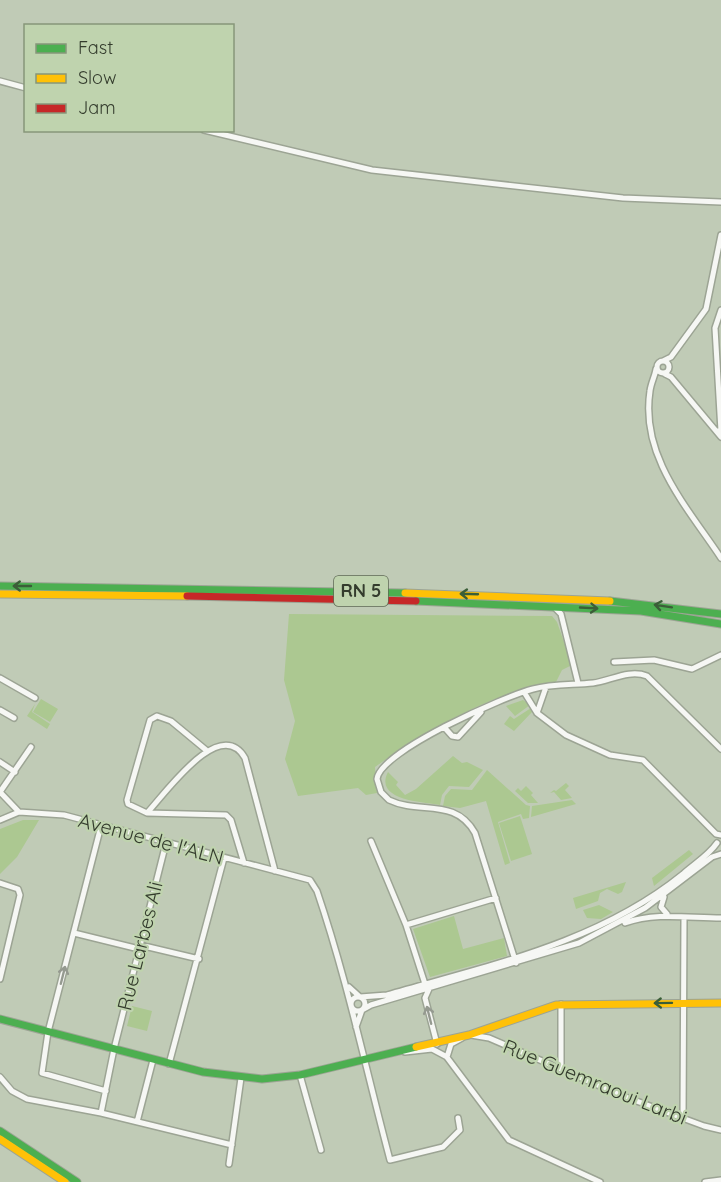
<svg xmlns="http://www.w3.org/2000/svg" width="721" height="1182" viewBox="0 0 721 1182" font-family="Quicksand,sans-serif">
<style>
.green{fill:#acc891}
.lines{fill:none;stroke-linecap:round;stroke-linejoin:round}
.street-casing{stroke:#9ca494;stroke-width:8}
.fast-casing{stroke:#9ca494;stroke-width:9}
.slow-casing{stroke:#9ca494;stroke-width:9}
.jam-casing{stroke:#9ca494;stroke-width:9}
.street{stroke:#f6f7f4;stroke-width:5}
.fast{stroke:#4caf50;stroke-width:7}
.slow{stroke:#ffc107;stroke-width:7}
.jam{stroke:#c62828;stroke-width:7}
.oneway{stroke:#3b5e38}
.oneway2{stroke:#959a90}
.labels{text-anchor:middle;stroke-width:4.5;stroke-linejoin:round;paint-order:stroke}
.shield{fill:#bfd3ae;stroke:#5e6954;stroke-width:1.5}
.shield-label{font-size:18px;font-weight:bold;fill:#343c2d}
.street-label{font-size:20px;fill:#343c2d;stroke:#bfd3ae}
</style>
<rect width="100%" height="100%" fill="#c0cbb6"/>
<path class="green" d="M 289,614 L 552,616 L 557,622 L 572,665 L 562,670 L 556,682 C 493,691 426,731 375,767 L 377,793 L 366,795 L 358,788 L 298,796 L 285,759 L 295,721 L 284,680 Z
M 41,699 L 58,709 L 50,722 L 33,712 Z
M 523,700 L 530,705 L 515,716 L 506,706 Z
M 35,704 L 32,712 L 50,724 L 47,729 L 27,716 Z
M 531,708 L 532,712 L 514,731 L 504,724 L 510,716 L 514,719 Z
M 453,756 L 462,763 L 467,762 L 483,770 L 469,787 L 449,786 L 442,795 L 440,805 C 425,802 373,801 388,772 L 398,782 L 396,785 L 405,795 L 416,789 Z
M 487,770 L 526,805 L 530,806 L 529,818 L 523,819 L 521,814 L 498,822 L 510,863 L 505,865 L 486,801 L 460,808 L 443,806 L 445,796 L 451,789 L 472,790 Z
M 566,783 L 569,786 L 565,790 L 572,798 L 561,800 L 554,792 L 550,793 L 554,790 L 556,791 Z
M 526,786 L 533,793 L 531,795 L 538,803 L 528,803 L 515,791 L 518,788 L 521,791 Z
M 572,800 L 576,804 L 531,817 L 532,806 Z
M 520,816 L 532,854 L 511,861 L 499,823 Z
M 23,820 L 39,820 L 17,857 L 0,874 L 0,829 Z
M 689,850 L 693,854 L 654,886 L 652,878 Z
M 626,882 L 622,892 L 618,894 L 607,889 L 600,893 L 598,901 L 576,909 L 573,898 Z
M 599,905 L 613,912 L 601,919 L 587,918 L 583,910 Z
M 454,916 L 463,949 L 504,938 L 507,956 L 430,977 L 413,929 Z
M 132,1006 L 152,1011 L 147,1031 L 127,1026 Z"/>
<g class="lines">
<g class="street-casing">
<path id="street" d="M 0,81 L 26,88
M 204,130 L 372,170 L 623,198 L 721,202
M657 367a6 6 0 1 1 12 0a6 6 0 1 1-12 0Z
M 663,361 L 671,357 L 706,309 L 721,235
M 656,369 C 655,376 651,383 650,391 C 640,456 687,507 721,558
M 665,374 L 671,377 L 721,437
M 717,431 L 721,431 L 715,328 L 721,310
M 554,607 L 561,614 L 578,683
M 614,662 L 654,660 L 692,669 L 721,655
M 0,678 L 35,698
M 524,692 L 537,713 L 566,735 L 610,755 L 643,760 L 716,834 L 721,835
M 0,710 L 14,718
M 537,713 L 546,687
M 444,727 L 452,736 L 458,737 L 481,712
M 0,762 L 15,772
M 19,812 L 0,792 L 31,747
M 147,813 L 128,804 L 127,800 L 150,720 L 157,716 L 171,721 L 206,750
M 0,820 L 19,812 L 64,815 L 310,880 L 317,891 C 347,979 366,1070 390,1160 L 443,1147 L 460,1130 L 458,1118
M 101,826 L 48,1032 L 42,1073 L 106,1091
M 371,841 L 406,925 L 425,984
M 166,843 L 114,1049 L 101,1113 L 232,1145
M 244,863 L 231,820 L 226,815 L 147,813 C 165,794 220,715 245,758 L 275,871
M 0,883 L 18,889 L 20,895 L 0,979
M 664,897 L 661,907 L 667,914
M 625,923 C 656,912 689,918 721,918
M 406,925 L 496,898
M 74,933 L 139,949
M 140,945 L 199,959
M 516,963 L 475,833 C 455,797 420,815 389,800 L 381,792 L 377,779 C 380,751 505,696 533,689 C 552,684 573,685 593,683 C 610,681 629,669 647,676 L 721,749
M 349,987 L 360,997 L 387,995 C 490,965 598,943 683,874 C 694,864 708,856 717,843
M 429,989 L 425,998 L 437,1044
M351 1004a7 7 0 1 1 14 0a7 7 0 1 1-14 0Z
M 356,1027 L 362,1010 L 371,1005 L 579,943 L 645,908 L 712,857 L 721,854
M 471,1035 L 489,1038 L 623,1096 L 704,1126 L 721,1130
M 405,1052 L 432,1049 L 447,1057 L 451,1044 L 462,1038
M 446,1056 L 509,1140 L 600,1182
M 169,1064 L 224,858
M 561,1069 L 561,1004
M 300,1075 L 321,1150
M 0,1077 L 12,1091 L 27,1099 L 101,1113
M 683,1119 L 684,918
M 137,1122 L 153,1060
M 229,1164 L 241,1078
M 705,1182 L 721,1180"/>
</g>
<g class="fast-casing">
<path id="fast" d="M 0,586 L 405,593
M 416,601 L 641,611 L 721,624
M 610,601 L 721,614
M 0,1019 L 203,1072 L 262,1079 L 300,1075 L 416,1047
M 0,1131 L 77,1182"/>
</g>
<g class="slow-casing">
<path id="slow" d="M 405,593 L 610,601
M 0,594 L 187,596
M 416,1047 L 469,1035 L 556,1005 L 721,1003
M 0,1139 L 65,1182"/>
</g>
<g class="jam-casing">
<path id="jam" d="M 187,596 L 416,601"/>
</g>
<use href="#street" class="street"/>
<use href="#fast" class="fast"/>
<use href="#slow" class="slow"/>
<use href="#jam" class="jam"/>
</g>
<defs><path id="oneway-shaft" d="M-6 0H5M1.5-3L5.5 0L1.5 3" fill="none" stroke-width="1.6" stroke-linecap="round" stroke-linejoin="round" transform="scale(1.5)"/></defs>
<g class="oneway">
<use href="#oneway-shaft" transform="translate(22 586) rotate(-180)"/>
<use href="#oneway-shaft" transform="translate(469 594) rotate(-178)"/>
<use href="#oneway-shaft" transform="translate(663 606) rotate(-171)"/>
<use href="#oneway-shaft" transform="translate(589 608) rotate(3)"/>
<use href="#oneway-shaft" transform="translate(663 1003) rotate(179)"/>
</g>
<g class="oneway2">
<use href="#oneway-shaft" transform="translate(63 975) rotate(-76)"/>
<use href="#oneway-shaft" transform="translate(429 1015) rotate(-104)"/>
</g>
<g class="labels">
<rect class="shield" x="334" y="576" width="54" height="30" rx="4.5"/>
<g class="shield-label">
<text x="361" y="597">RN 5</text>
</g>
<g class="street-label">
<text transform="translate(151 839) rotate(15)" y="7">Avenue de l'ALN</text>
<text transform="translate(140 946) rotate(-76)" y="7">Rue Larbes Ali</text>
<text transform="translate(595 1082) rotate(22)" y="7">Rue Guemraoui Larbi</text>
</g>
</g>
<rect x="24" y="24" width="210" height="108" fill="#bfd3ae" stroke="#87977a" stroke-width="1.5"/>
<rect x="36" y="44" width="30" height="9" fill="#4caf50" stroke="#87977a" stroke-width="1.5"/>
<text x="78" y="54" font-size="18" fill="#343c2d">Fast</text>
<rect x="36" y="74" width="30" height="9" fill="#ffc107" stroke="#87977a" stroke-width="1.5"/>
<text x="78" y="84" font-size="18" fill="#343c2d">Slow</text>
<rect x="36" y="104" width="30" height="9" fill="#c62828" stroke="#87977a" stroke-width="1.5"/>
<text x="78" y="114" font-size="18" fill="#343c2d">Jam</text>
</svg>
